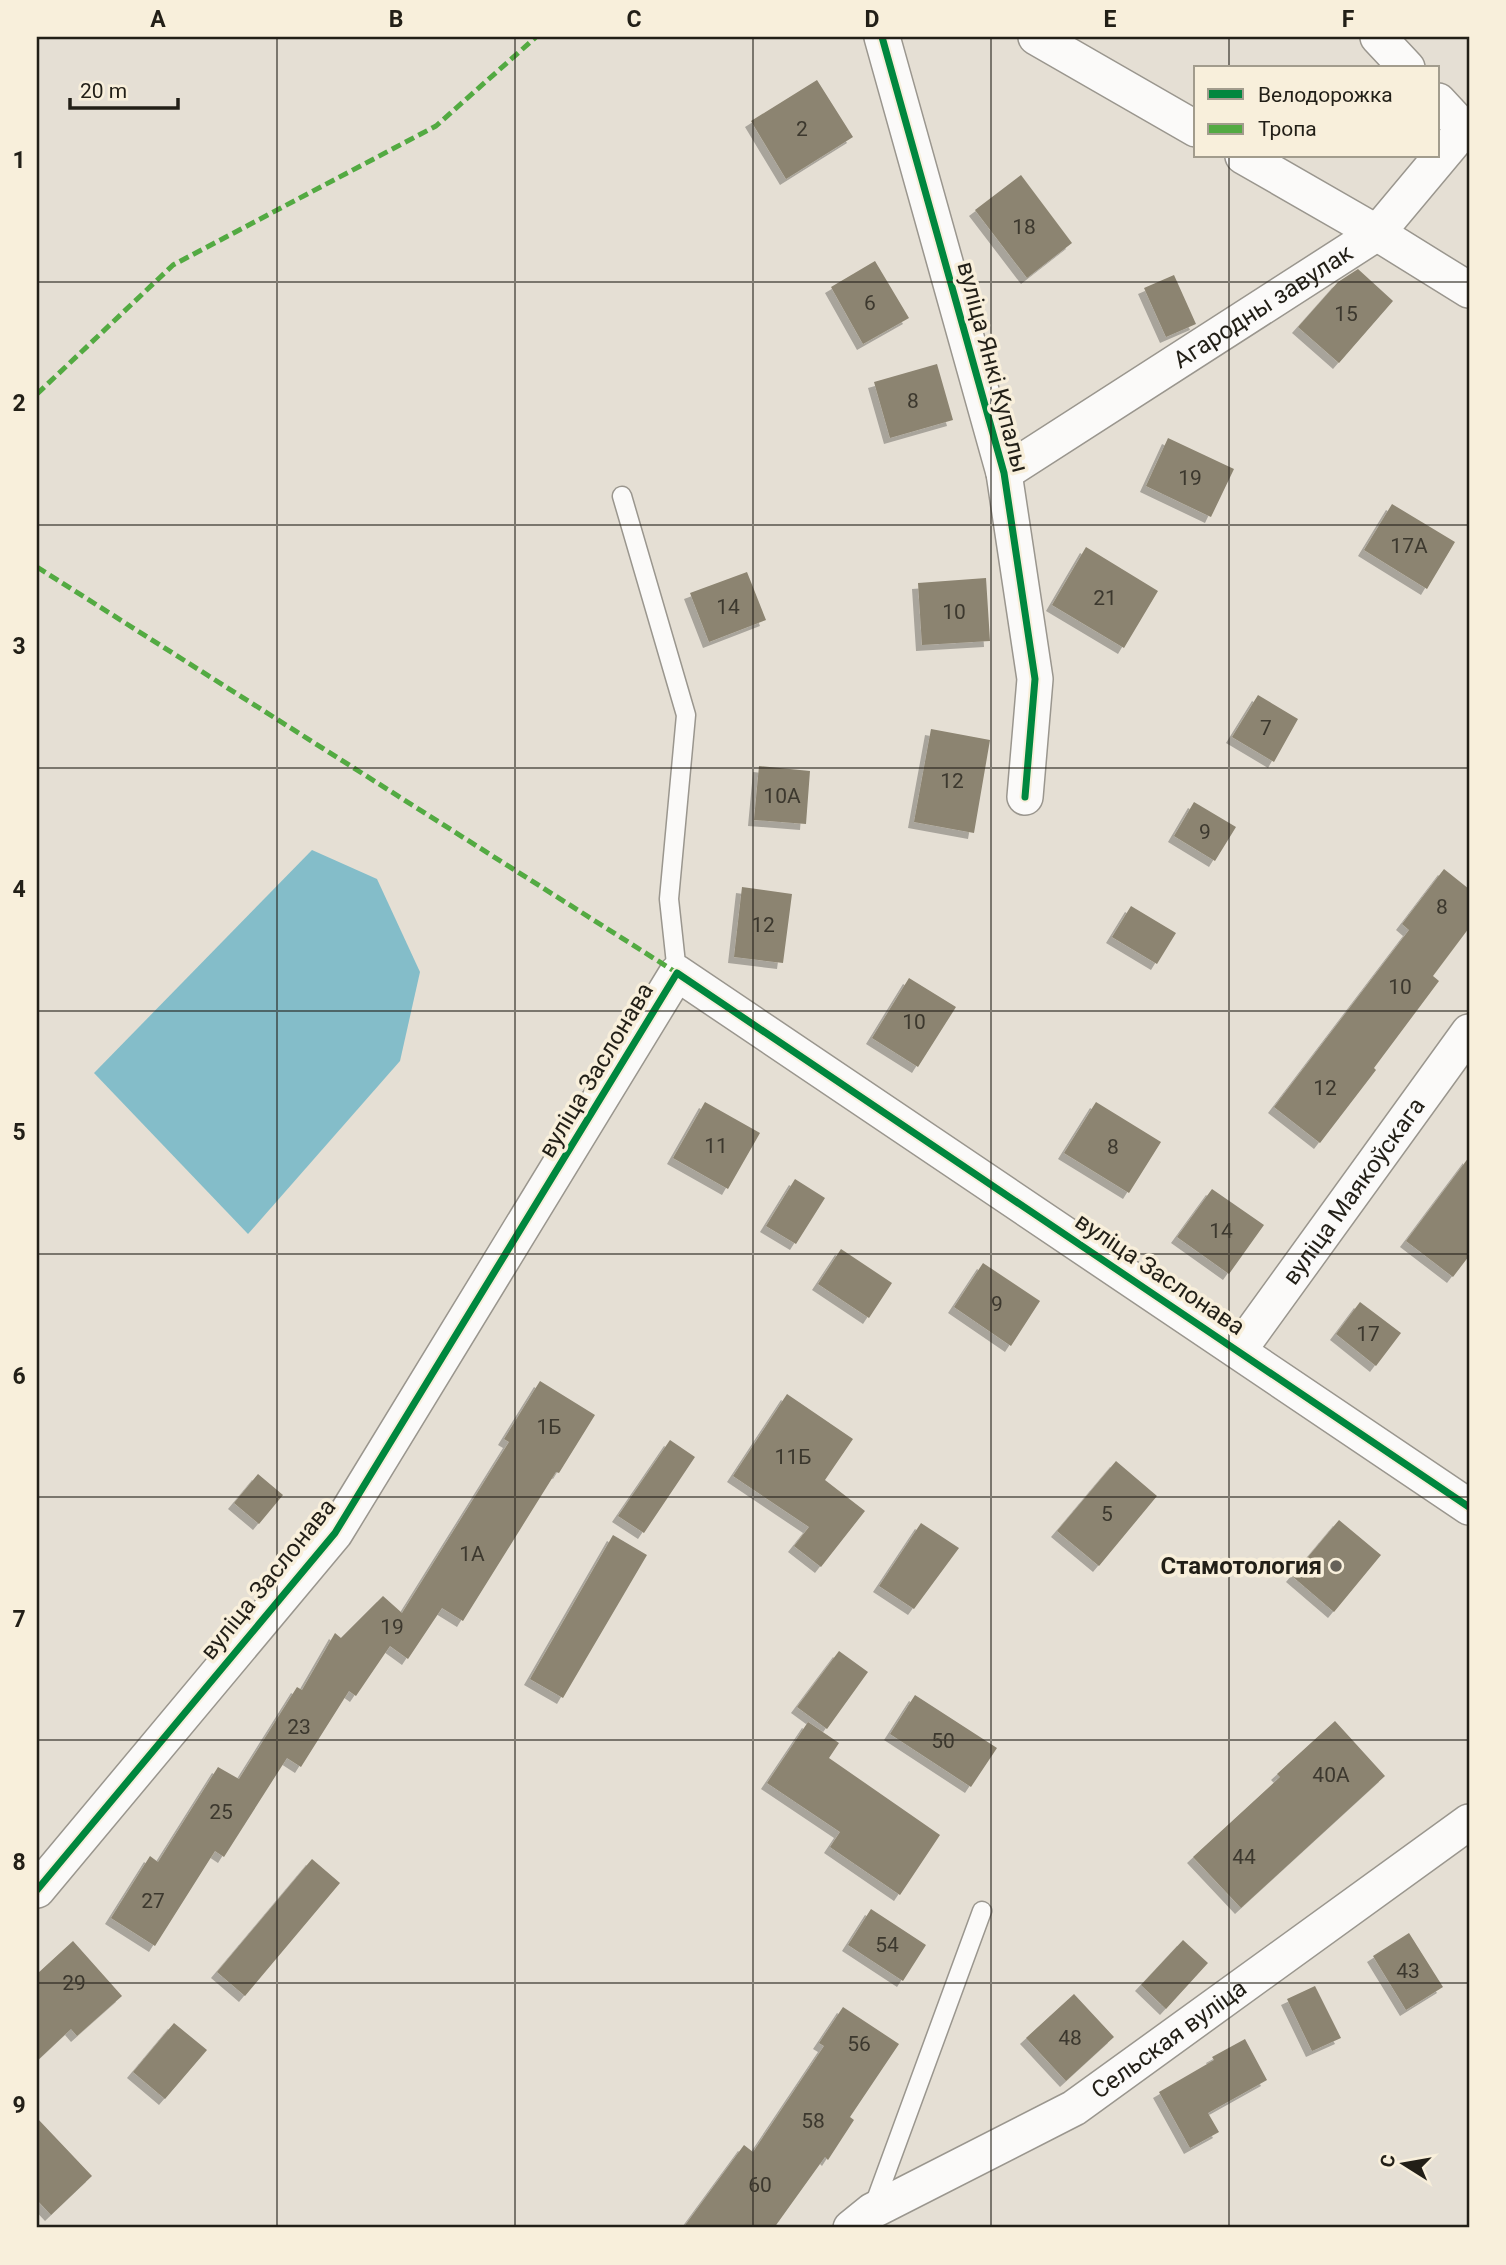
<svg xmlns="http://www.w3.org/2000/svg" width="1506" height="2265" viewBox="0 0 1506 2265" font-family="Roboto,sans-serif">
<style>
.water{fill:#84bdc9}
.building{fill:#8c8471;filter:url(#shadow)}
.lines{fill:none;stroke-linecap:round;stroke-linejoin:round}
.service-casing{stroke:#9a968e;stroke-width:21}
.minor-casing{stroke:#9a968e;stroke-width:38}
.service{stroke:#fbfaf9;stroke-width:18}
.minor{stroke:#fbfaf9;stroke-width:35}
.quiet{stroke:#53aa42;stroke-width:5;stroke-dasharray:10 5;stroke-linecap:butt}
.cycleway-casing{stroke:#f8efdb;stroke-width:11}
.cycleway{stroke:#00873e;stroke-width:7}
.grid{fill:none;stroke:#221f17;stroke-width:2;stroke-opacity:0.55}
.poi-dot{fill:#666259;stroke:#f8efdb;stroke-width:2.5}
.labels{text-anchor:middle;stroke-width:7;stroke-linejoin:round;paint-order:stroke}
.number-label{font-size:21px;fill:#3c382e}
.street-label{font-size:24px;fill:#221f17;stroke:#f8efdb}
.poi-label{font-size:24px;font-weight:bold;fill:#221f17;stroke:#f8efdb;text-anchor:end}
.neatline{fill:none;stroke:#221f17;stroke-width:2.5}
.grid-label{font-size:23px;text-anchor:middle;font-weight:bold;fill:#221f17}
</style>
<defs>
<filter id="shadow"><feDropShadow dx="-6" dy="6" stdDeviation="0" flood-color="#0004"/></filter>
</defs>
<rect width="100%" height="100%" fill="#e5dfd4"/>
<path class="water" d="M 312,850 L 377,879 L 420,972 L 400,1061 L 248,1234 L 94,1073 Z"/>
<path class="building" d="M 817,80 L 853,137 L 786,179 L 751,121 Z
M 1021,175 L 1072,243 L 1027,278 L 975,210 Z
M 875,261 L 909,318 L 863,344 L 831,287 Z
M 1358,269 L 1393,301 L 1339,363 L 1298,327 L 1338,282 Z
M 1174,275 L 1196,324 L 1166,337 L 1144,288 Z
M 937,364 L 953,420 L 890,438 L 874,382 Z
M 1168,438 L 1234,469 L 1211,517 L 1146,486 Z
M 1392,504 L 1455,542 L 1427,589 L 1364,550 Z
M 1086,547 L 1158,591 L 1124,648 L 1052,605 Z
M 747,572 L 766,620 L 709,642 L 690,593 Z
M 986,578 L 990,641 L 922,645 L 918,583 Z
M 1258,695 L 1298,719 L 1274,762 L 1232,737 Z
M 931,729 L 990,740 L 974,833 L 914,822 Z
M 759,766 L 810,771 L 806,824 L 754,820 Z
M 1194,802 L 1236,827 L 1215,861 L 1174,836 Z
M 1444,869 L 1469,889 L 1469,928 L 1433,976 L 1439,981 L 1374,1068 L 1376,1070 L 1320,1143 L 1274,1107 L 1409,930 L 1402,924 Z
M 742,887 L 792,894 L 783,963 L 734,957 Z
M 1131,906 L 1176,933 L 1157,964 L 1112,937 Z
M 909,978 L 956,1007 L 918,1067 L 872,1038 Z
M 705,1102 L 760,1133 L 728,1189 L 673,1158 Z
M 1096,1102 L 1161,1142 L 1129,1193 L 1064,1153 Z
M 1469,1157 L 1469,1256 L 1453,1277 L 1406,1241 Z
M 795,1179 L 825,1198 L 796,1244 L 766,1226 Z
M 1212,1189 L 1264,1225 L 1229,1274 L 1177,1237 Z
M 841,1249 L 892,1283 L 869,1318 L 818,1284 Z
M 983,1263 L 1040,1301 L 1011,1346 L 954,1307 Z
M 1360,1302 L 1401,1333 L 1376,1366 L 1336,1334 Z
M 540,1381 L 595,1415 L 559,1473 L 556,1472 L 463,1621 L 442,1608 L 408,1659 L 390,1646 L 356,1696 L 349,1691 L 301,1767 L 287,1758 L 224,1857 L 215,1851 L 155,1946 L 111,1918 L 150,1856 L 158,1862 L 218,1767 L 239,1779 L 297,1687 L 302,1690 L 335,1633 L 341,1638 L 383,1596 L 402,1613 L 509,1442 L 504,1439 Z
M 787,1394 L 853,1439 L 825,1480 L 865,1511 L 821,1567 L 794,1546 L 809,1527 L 733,1476 Z
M 670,1440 L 695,1457 L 644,1533 L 618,1516 Z
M 1116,1461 L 1157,1496 L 1099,1566 L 1057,1531 Z
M 258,1474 L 283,1495 L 259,1524 L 234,1503 Z
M 1339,1520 L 1381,1555 L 1334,1612 L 1292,1576 Z
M 921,1523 L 959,1548 L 914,1609 L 879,1586 Z
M 613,1535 L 647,1555 L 563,1698 L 530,1679 Z
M 839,1651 L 868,1672 L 827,1729 L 797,1707 Z
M 915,1695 L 997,1748 L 971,1787 L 890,1734 Z
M 1335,1721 L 1385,1776 L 1241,1908 L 1193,1857 L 1280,1777 L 1277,1774 Z
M 808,1722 L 839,1743 L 829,1758 L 940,1835 L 900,1895 L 830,1847 L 840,1832 L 767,1783 Z
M 312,1859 L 340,1883 L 245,1996 L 217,1972 Z
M 871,1909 L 926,1945 L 903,1981 L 848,1945 Z
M 1409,1933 L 1443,1987 L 1406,2010 L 1373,1956 Z
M 1183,1940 L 1208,1963 L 1166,2009 L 1141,1985 Z
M 73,1941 L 122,1996 L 77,2036 L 71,2029 L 37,2061 L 37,1974 Z
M 1315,1986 L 1341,2038 L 1312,2051 L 1287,1999 Z
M 1074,1994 L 1114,2037 L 1066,2081 L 1026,2038 Z
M 843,2007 L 899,2044 L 850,2117 L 854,2120 L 828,2160 L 825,2157 L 774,2228 L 683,2228 L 744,2145 L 753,2152 L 824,2046 L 819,2043 Z
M 174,2023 L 207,2050 L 165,2099 L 133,2072 Z
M 1245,2039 L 1267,2080 L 1208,2113 L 1219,2132 L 1190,2148 L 1159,2092 L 1214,2060 L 1212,2057 Z
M 37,2118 L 92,2176 L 51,2215 L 37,2200 Z"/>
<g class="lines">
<g class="service-casing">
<path id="service" d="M 622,496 L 686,715 L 669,899 L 677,973
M 873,2208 L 982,1911"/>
</g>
<g class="minor-casing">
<g id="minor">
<path d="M 882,37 L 1004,473 L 1035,679 L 1025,797"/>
<path d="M 1036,37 L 1196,129"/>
<path d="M 1378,37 L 1407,68"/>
<path d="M 1243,156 L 1377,233 L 1469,290"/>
<path id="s1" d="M 1004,473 L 1377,233 L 1464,129 L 1438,101"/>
<path id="s2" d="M 1239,1350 L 1469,1032"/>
<path d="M 37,1890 L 335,1533 L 677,973 L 1469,1507"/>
<path id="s3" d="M 851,2228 L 872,2211 L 1074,2108 L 1469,1822"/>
</g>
</g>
<use href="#service" class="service"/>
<use href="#minor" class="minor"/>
<path class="quiet" d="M 37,394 L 173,265 L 436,126 L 536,37
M 37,567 L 677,973"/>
<g class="cycleway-casing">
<path id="cycleway" d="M 882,37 L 1004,473 L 1035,679 L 1025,797
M 37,1890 L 335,1533 L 677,973 L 1469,1507"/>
</g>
<use href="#cycleway" class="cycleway"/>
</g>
<path class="grid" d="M 277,37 L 277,2228M 515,37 L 515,2228M 753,37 L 753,2228M 991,37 L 991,2228M 1229,37 L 1229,68M 1229,156 L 1229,2228M 37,282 L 1469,282M 37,525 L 1469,525M 37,768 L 1469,768M 37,1011 L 1469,1011M 37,1254 L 1469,1254M 37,1497 L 1469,1497M 37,1740 L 1469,1740M 37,1983 L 1469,1983"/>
<circle class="poi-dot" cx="1336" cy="1566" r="7"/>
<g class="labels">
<g class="number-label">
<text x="802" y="136">2</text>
<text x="1024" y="234">18</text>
<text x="870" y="310">6</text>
<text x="1346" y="321">15</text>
<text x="913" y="408">8</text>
<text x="1190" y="485">19</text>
<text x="1409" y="553">17А</text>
<text x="1105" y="605">21</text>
<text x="728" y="614">14</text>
<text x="954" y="619">10</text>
<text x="1266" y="735">7</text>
<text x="952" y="788">12</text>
<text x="782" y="803">10А</text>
<text x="1205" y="839">9</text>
<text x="1442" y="914">8</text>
<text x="763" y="932">12</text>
<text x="1400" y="994">10</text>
<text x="914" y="1029">10</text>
<text x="1325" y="1095">12</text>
<text x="716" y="1153">11</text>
<text x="1113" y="1154">8</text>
<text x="1221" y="1238">14</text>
<text x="997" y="1311">9</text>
<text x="1368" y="1341">17</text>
<text x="549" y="1434">1Б</text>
<text x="793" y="1464">11Б</text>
<text x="1107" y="1521">5</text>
<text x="472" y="1561">1А</text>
<text x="392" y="1634">19</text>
<text x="299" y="1734">23</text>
<text x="943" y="1748">50</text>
<text x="1331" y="1782">40А</text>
<text x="221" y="1819">25</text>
<text x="1244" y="1864">44</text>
<text x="153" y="1908">27</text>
<text x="887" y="1952">54</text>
<text x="1408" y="1978">43</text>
<text x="74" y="1990">29</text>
<text x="1070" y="2045">48</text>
<text x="859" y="2051">56</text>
<text x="813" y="2128">58</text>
<text x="760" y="2192">60</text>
</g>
<g class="street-label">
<text dy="8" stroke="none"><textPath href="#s1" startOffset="308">Агародны завулак</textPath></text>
<text transform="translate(993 367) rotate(75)" y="8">вуліца Янкі Купалы</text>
<text transform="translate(596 1070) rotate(-59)" y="8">вуліца Заслонава</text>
<text dy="8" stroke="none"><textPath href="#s2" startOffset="196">вуліца Маякоўскага</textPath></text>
<text transform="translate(1160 1274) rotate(34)" y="8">вуліца Заслонава</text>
<text transform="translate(268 1579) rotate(-51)" y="8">вуліца Заслонава</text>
<text dy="8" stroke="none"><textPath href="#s3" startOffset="371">Сельская вуліца</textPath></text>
</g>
<g class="poi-label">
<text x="1322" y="1574">Стамотология</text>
</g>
</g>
<rect width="1506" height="2265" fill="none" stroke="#f8efdb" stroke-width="77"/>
<rect x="1194" y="66" width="245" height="91" fill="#f8efdb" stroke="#a29c8d" stroke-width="2"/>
<rect x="1208" y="89" width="35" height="10" fill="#00873e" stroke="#a29c8d" stroke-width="2"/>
<text x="1258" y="102" font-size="21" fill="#221f17">Велодорожка</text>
<rect x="1208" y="124" width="35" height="10" fill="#53aa42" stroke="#a29c8d" stroke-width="2"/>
<text x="1258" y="136" font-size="21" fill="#221f17">Тропа</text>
<g transform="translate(1404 2164) rotate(281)" stroke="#f8efdb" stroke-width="5" paint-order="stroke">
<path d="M0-5L12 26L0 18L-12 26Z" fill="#221f17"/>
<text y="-10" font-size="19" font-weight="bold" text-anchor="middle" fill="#221f17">С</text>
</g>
<path d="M70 98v10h108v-10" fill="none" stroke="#221f17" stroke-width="3.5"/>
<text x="80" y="98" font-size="21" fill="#221f17" stroke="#f8efdb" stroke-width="5" paint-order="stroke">20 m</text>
<rect x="38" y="38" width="1430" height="2188" class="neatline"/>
<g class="grid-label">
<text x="158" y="27">A</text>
<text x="396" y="27">B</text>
<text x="634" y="27">C</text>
<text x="872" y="27">D</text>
<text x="1110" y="27">E</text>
<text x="1348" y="27">F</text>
<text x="19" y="168">1</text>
<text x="19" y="411">2</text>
<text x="19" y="654">3</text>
<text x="19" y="897">4</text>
<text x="19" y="1140">5</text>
<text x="19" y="1384">6</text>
<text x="19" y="1627">7</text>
<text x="19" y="1870">8</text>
<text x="19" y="2113">9</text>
</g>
</svg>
